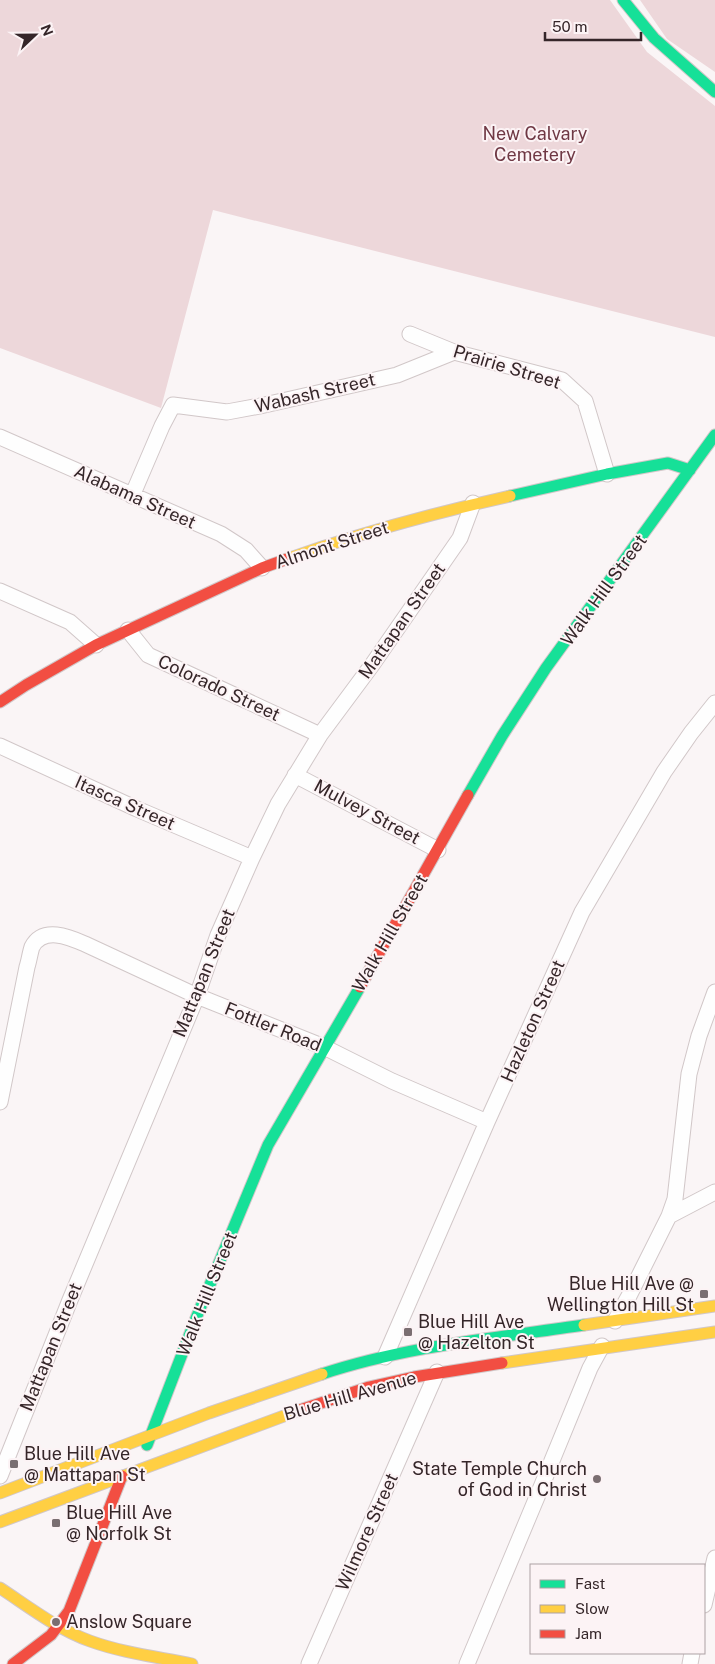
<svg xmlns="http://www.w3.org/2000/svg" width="715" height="1664" viewBox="0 0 715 1664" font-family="'Public Sans',sans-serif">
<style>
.green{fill:#edd7da}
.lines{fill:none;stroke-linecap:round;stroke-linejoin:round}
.street-casing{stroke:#d1c7c8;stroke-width:17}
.fast-casing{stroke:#d1c7c8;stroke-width:13}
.slow-casing{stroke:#d1c7c8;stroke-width:13}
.jam-casing{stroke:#d1c7c8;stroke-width:13}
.street{stroke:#fefefe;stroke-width:15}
.fast{stroke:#16e098;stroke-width:11}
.slow{stroke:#ffcf43;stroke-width:11}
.jam{stroke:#f24e42;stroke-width:11}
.poi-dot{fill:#7a6e71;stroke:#fcf3f5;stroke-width:2}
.labels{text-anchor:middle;stroke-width:4;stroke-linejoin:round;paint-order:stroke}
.park-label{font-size:18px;fill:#6f3844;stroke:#fcf3f5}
.street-label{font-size:18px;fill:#352629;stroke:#fcf3f5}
.poi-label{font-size:18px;fill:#352629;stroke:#fcf3f5;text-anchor:start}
</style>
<rect width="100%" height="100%" fill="#faf5f6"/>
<path class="green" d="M 0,0 L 610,0 L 647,52 L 715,106 L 715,337 L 213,210 L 161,408 L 0,348 Z
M 640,0 L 715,0 L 715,72 L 667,39 Z"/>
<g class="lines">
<g class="street-casing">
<path id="street" d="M 410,334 L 454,352 L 562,380 L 585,401 L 607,474
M 0,437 L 221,534 L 246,550 L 262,568
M 132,496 L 162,426 L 173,405 L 227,412 L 260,406 L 397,375 L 454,352
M 0,591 L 70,622 L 96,645
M 128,630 L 148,655 L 320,735
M 0,746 L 137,809 L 252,858
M 295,775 L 438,850
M 0,1102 L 27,967 C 29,961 30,953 32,947 C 43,926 69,937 85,944 L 197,996 L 324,1047 L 392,1081 L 487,1122
M 669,1216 L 715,1192
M 615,1321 L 629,1296 L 669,1216 L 675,1199 L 689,1074 L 699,1036 L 715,992
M 385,1357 L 487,1122 L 582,912 L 664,772 L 691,733 L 715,703
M 0,1476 L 70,1300 L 197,996 L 218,935 L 252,858 L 278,804 L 320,735 L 372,665 L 460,538 L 473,503
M 704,1605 L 715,1558
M 309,1664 L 437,1372
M 467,1664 L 542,1485 L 590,1368 L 602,1346
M 690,1664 L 692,1653"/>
</g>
<g class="fast-casing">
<path id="fast" d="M 623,0 L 654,38 L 715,92
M 510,496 L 607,474 L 668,463 L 690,470
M 468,795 L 502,736 L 546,668 L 715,435
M 322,1374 C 406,1346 497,1338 584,1325
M 147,1445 L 194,1323 L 268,1145 L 360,987"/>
</g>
<g class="slow-casing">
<path id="slow" d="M 287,559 C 360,533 434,513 510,496
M 584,1325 L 715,1306
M 502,1363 L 715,1332
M 0,1493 L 209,1413 L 322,1374
M 0,1522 L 300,1410
M 0,1588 C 29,1607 57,1629 90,1641 C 123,1653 158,1657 192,1664"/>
</g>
<g class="jam-casing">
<path id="jam" d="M 0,702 L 26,685 L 96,645 L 262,568 L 287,559
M 360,987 L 468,795
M 300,1410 L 369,1387 L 414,1377 L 502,1363
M 13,1664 L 51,1635 L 69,1611 L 122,1476"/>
</g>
<use href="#street" class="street"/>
<use href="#fast" class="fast"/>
<use href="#slow" class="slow"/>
<use href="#jam" class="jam"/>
</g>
<g class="poi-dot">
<rect x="699" y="1289" width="10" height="10" rx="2.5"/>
<rect x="403" y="1327" width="10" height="10" rx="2.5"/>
<rect x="9" y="1459" width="10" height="10" rx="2.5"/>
<circle cx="597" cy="1479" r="5"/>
<rect x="51" y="1518" width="10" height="10" rx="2.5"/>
<circle cx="56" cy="1622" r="5"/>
</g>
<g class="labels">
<g class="park-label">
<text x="535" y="140">New Calvary<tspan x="535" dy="21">Cemetery</tspan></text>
</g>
<g class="street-label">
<text transform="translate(507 367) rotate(17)" y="6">Prairie Street</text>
<text transform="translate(315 393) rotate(-13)" y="6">Wabash Street</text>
<text transform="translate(135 497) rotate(24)" y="6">Alabama Street</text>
<text transform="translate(332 545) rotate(-18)" y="6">Almont Street</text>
<text transform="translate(604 590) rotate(-54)" y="6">Walk Hill Street</text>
<text transform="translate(402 621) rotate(-55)" y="6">Mattapan Street</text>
<text transform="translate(219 688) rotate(25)" y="6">Colorado Street</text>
<text transform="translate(125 803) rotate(24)" y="6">Itasca Street</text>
<text transform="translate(367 812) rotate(28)" y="6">Mulvey Street</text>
<text transform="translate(390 933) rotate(-60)" y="6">Walk Hill Street</text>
<text transform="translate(204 973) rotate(-68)" y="6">Mattapan Street</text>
<text transform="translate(533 1021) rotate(-66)" y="6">Hazleton Street</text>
<text transform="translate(273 1027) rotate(22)" y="6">Fottler Road</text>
<text transform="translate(207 1294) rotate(-68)" y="6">Walk Hill Street</text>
<text transform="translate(51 1347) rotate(-68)" y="6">Mattapan Street</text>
<text transform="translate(350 1396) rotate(-16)" y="6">Blue Hill Avenue</text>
<text transform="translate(367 1532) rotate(-66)" y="6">Wilmore Street</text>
</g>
<g class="poi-label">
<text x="694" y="1290" text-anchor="end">Blue Hill Ave @<tspan x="694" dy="21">Wellington Hill St</tspan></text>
<text x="418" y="1328">Blue Hill Ave<tspan x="418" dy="21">@ Hazelton St</tspan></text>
<text x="24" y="1460">Blue Hill Ave<tspan x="24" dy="21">@ Mattapan St</tspan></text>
<text x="587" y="1475" text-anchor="end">State Temple Church<tspan x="587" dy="21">of God in Christ</tspan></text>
<text x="66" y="1519">Blue Hill Ave<tspan x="66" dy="21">@ Norfolk St</tspan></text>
<text x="66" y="1628">Anslow Square</text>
</g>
</g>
<rect x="530" y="1564" width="175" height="90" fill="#fcf3f5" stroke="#aca1a3"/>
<rect x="540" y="1580" width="25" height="8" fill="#16e098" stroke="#aca1a3"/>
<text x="575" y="1589" font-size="15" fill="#352629">Fast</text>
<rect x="540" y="1605" width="25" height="8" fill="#ffcf43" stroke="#aca1a3"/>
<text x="575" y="1614" font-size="15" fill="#352629">Slow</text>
<rect x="540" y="1630" width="25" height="8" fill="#f24e42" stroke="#aca1a3"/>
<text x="575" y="1639" font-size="15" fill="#352629">Jam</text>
<g transform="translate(35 35) rotate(68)" stroke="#fcf3f5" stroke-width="4" paint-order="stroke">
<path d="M0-4L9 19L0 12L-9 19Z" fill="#352629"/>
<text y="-8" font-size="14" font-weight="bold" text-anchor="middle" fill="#352629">N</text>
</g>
<path d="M545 32v8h96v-8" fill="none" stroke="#352629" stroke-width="2.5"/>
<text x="552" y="32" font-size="15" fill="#352629" stroke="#fcf3f5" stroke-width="4" paint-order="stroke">50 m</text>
</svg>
